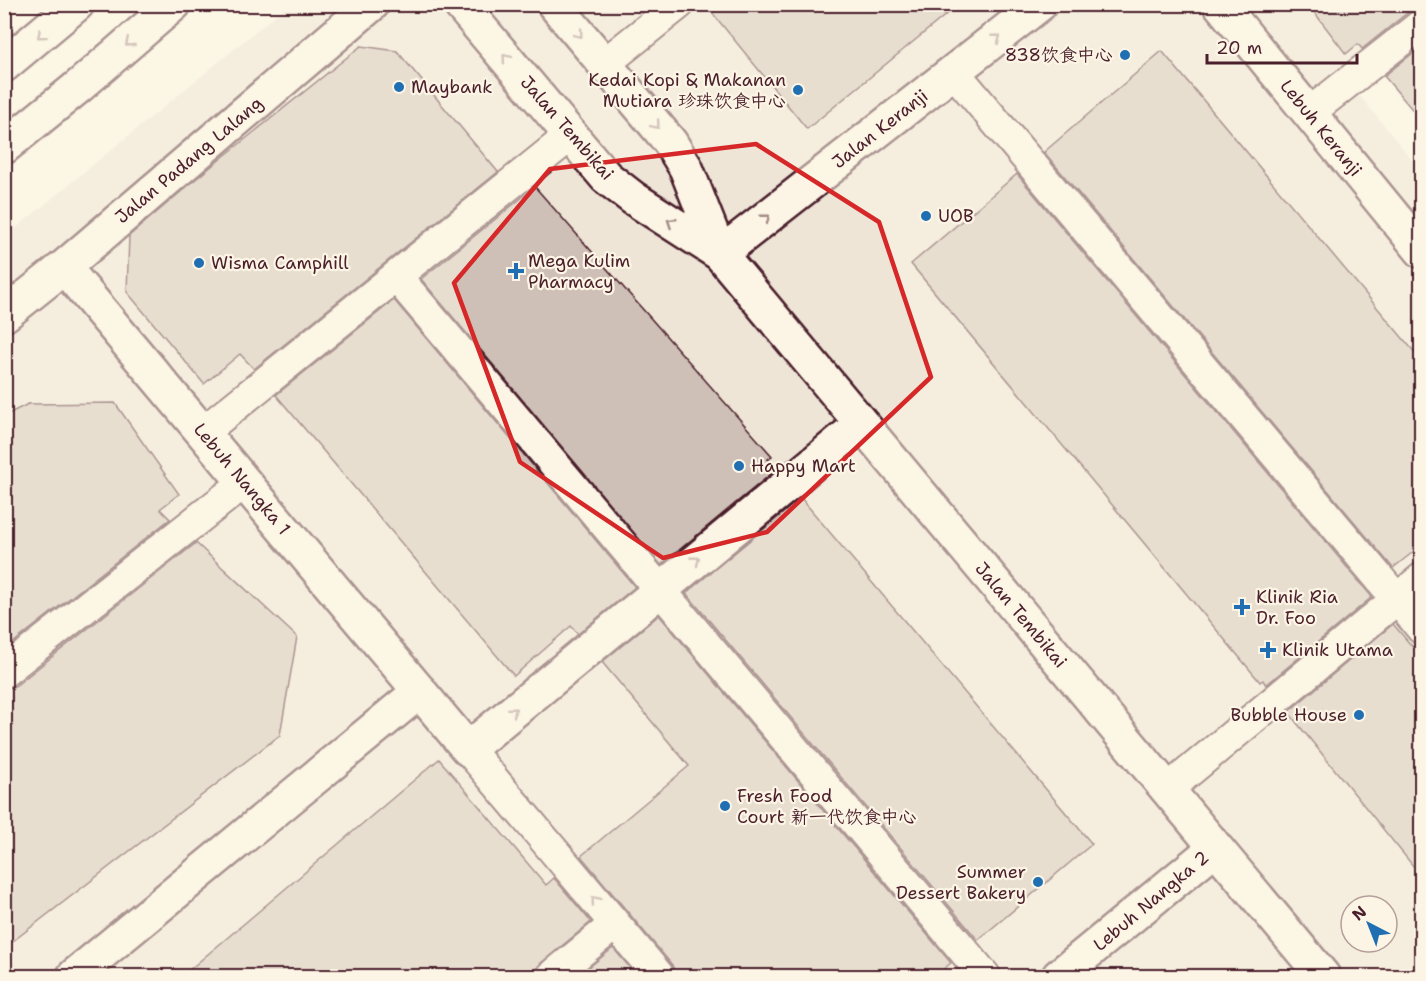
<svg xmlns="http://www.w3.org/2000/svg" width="1426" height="981" viewBox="0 0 1426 981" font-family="'Shantell Sans','LXGW WenKai TC',sans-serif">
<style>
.built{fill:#eee5d7;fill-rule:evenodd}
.building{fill:#cfc0b7;stroke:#4a1f2b;stroke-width:1.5}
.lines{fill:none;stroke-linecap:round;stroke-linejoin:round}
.lane-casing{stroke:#4a1f2b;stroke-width:34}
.street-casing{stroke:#4a1f2b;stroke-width:38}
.secondary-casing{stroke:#4a1f2b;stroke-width:38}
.primary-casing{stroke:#4a1f2b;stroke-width:38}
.lane{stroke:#fcf5e5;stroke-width:30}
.street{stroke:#fcf5e5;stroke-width:33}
.secondary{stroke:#fcf5e5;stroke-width:33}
.primary{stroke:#fcf5e5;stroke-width:33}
.oneway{stroke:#a38a88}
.marked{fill:none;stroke:#d62828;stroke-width:4.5;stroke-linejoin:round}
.poi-dot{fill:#1f6fb2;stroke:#fcf5e5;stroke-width:2}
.labels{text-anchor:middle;stroke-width:4.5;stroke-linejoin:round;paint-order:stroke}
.poi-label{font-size:18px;fill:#4a1f2b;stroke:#fcf5e5;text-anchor:start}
.street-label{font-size:18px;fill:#4a1f2b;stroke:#fcf5e5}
</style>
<rect width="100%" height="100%" fill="#fcf5e5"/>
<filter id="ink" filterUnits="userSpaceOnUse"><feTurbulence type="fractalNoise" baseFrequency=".0167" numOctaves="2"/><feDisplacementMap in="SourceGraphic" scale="12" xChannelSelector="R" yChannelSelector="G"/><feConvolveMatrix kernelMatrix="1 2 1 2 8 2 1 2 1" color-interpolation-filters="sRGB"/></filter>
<g filter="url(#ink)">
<path class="built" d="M 288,5 L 1421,5 L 1339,70 L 1421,171 L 1421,976 L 5,976 L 5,237 ZM 1351,906 L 1387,906 L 1387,942 L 1351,942 Z"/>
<path class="building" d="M 705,4 L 959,4 L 807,129 Z
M 1308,4 L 1422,4 L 1422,7 L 1411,10 L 1362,49 L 1358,44 L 1346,54 Z
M 361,46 L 397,51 L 498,172 L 254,369 L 240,354 L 204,384 L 127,292 L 129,236 L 197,178 Z
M 1422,46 L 1422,121 L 1384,76 Z
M 1162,51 L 1422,361 L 1422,545 L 1393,568 L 1044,152 Z
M 1017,174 L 1372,597 L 1266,685 L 1263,680 L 1260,682 L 911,264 Z
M 535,187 L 772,456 L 768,459 L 777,469 L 661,565 L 421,279 Z
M 394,300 L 635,587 L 578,634 L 571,626 L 514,676 L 276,395 Z
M 115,403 L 179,494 L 160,509 L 170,519 L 4,650 L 4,416 L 28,404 Z
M 801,498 L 1092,844 L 978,940 L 686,593 Z
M 196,543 L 297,637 L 280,735 L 4,948 L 4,689 L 15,686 Z
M 659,615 L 951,963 L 935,976 L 676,976 L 672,965 L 581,856 L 689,766 L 602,662 Z
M 1393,624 L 1422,658 L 1422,877 L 1288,712 Z
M 439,759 L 546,885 L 554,878 L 591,922 L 541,963 L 536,969 L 535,976 L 182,976 Z
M 613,948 L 637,976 L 578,976 Z"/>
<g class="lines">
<g class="lane-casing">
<path id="lane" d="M 604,64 L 679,4
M 954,72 L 1422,629
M 1309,113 L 1422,24
M 396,276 L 985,976
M 203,432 L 571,135
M 4,672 L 245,482
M 468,749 L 659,976
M 1167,790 L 1422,578
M 552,976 L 615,924"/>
</g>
<g class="street-casing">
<path id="street" d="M 1220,4 L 1422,251
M 720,254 L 1040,4
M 64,267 L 468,749 L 861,424
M 4,315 L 64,267 L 372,4
M 74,976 L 420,691
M 1059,976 L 1215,848"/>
</g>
<g class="secondary-casing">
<path id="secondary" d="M 460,4 L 606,177 L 633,198 L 720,254 L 1323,976
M 554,4 L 670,142 L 686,168 L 720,254
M 4,65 L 77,4"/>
</g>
<g class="primary-casing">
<path id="primary" d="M 4,147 L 78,87 L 174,4"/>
</g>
<use href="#lane" class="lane"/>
<use href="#street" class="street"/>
<use href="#secondary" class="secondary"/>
<use href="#primary" class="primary"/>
</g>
<defs><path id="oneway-chevron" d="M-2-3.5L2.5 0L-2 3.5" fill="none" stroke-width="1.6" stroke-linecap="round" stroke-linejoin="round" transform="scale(1.5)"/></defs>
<g class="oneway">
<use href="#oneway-chevron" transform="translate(579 34) rotate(50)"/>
<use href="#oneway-chevron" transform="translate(41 35) rotate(140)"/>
<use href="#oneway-chevron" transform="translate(997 38) rotate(-38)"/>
<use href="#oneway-chevron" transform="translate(129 43) rotate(139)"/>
<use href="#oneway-chevron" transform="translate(506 58) rotate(-130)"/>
<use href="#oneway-chevron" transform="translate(656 125) rotate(50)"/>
<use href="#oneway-chevron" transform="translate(766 218) rotate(-38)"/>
<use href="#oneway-chevron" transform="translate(671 222) rotate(-147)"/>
<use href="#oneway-chevron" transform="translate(696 560) rotate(-39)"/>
<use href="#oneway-chevron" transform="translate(513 711) rotate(-40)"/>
<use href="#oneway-chevron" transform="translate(595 900) rotate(-130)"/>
</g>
</g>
<path d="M0 0H1426V981H0ZM 756,144 L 879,222 L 931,377 L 767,532 L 663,558 L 520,462 L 454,283 L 550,169 Z" fill="#fcf5e5" fill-opacity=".55" fill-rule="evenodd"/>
<path class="marked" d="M 756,144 L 879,222 L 931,377 L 767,532 L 663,558 L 520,462 L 454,283 L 550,169 Z"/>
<g class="poi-dot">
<circle cx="1125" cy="55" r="6"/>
<circle cx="399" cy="87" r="6"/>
<circle cx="798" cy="90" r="6"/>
<circle cx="926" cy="216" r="6"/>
<circle cx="199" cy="263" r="6"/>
<path d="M513 262h6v6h6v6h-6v6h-6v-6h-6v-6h6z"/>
<circle cx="739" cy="466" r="6"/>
<path d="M1239 598h6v6h6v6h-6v6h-6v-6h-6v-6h6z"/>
<path d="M1265 641h6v6h6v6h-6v6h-6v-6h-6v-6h6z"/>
<circle cx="1359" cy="715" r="6"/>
<circle cx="725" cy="806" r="6"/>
<circle cx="1038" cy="882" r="6"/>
</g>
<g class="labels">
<g class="poi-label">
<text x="1113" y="61" text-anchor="end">838饮食中心</text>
<text x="786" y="86" text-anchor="end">Kedai Kopi &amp; Makanan<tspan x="786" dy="21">Mutiara 珍珠饮食中心</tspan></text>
<text x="411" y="93">Maybank</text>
<text x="938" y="222">UOB</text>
<text x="528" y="267">Mega Kulim<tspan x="528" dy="21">Pharmacy</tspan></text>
<text x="211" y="269">Wisma Camphill</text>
<text x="751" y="472">Happy Mart</text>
<text x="1256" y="603">Klinik Ria<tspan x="1256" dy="21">Dr. Foo</tspan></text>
<text x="1282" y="656">Klinik Utama</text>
<text x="1347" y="721" text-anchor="end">Bubble House</text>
<text x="737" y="802">Fresh Food<tspan x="737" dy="21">Court 新一代饮食中心</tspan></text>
<text x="1026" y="878" text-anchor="end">Summer<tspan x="1026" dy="21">Dessert Bakery</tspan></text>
</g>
<g class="street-label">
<text transform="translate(567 128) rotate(49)" y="6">Jalan Tembikai</text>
<text transform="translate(1321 128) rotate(51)" y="6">Lebuh Keranji</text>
<text transform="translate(880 129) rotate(-38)" y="6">Jalan Keranji</text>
<text transform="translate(189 160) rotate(-40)" y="6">Jalan Padang Lalang</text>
<text transform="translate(242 479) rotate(50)" y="6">Lebuh Nangka 1</text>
<text transform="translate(1021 615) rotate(50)" y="6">Jalan Tembikai</text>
<text transform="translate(1151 901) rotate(-40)" y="6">Lebuh Nangka 2</text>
</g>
</g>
<rect width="1426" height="981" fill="none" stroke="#fcf5e5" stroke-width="24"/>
<rect x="12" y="12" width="1402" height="957" fill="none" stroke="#4a1f2b" stroke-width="2" filter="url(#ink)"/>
<g transform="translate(1369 924) rotate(318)"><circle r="28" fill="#fcf5e5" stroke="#b59f9b" stroke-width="1.5"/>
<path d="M0-4.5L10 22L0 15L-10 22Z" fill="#1f6fb2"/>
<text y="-9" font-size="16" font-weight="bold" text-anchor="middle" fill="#4a1f2b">N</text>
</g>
<path d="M1207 54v9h150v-9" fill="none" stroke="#4a1f2b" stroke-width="3"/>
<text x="1216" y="54" font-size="18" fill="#4a1f2b" stroke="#fcf5e5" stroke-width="4.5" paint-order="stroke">20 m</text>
</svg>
